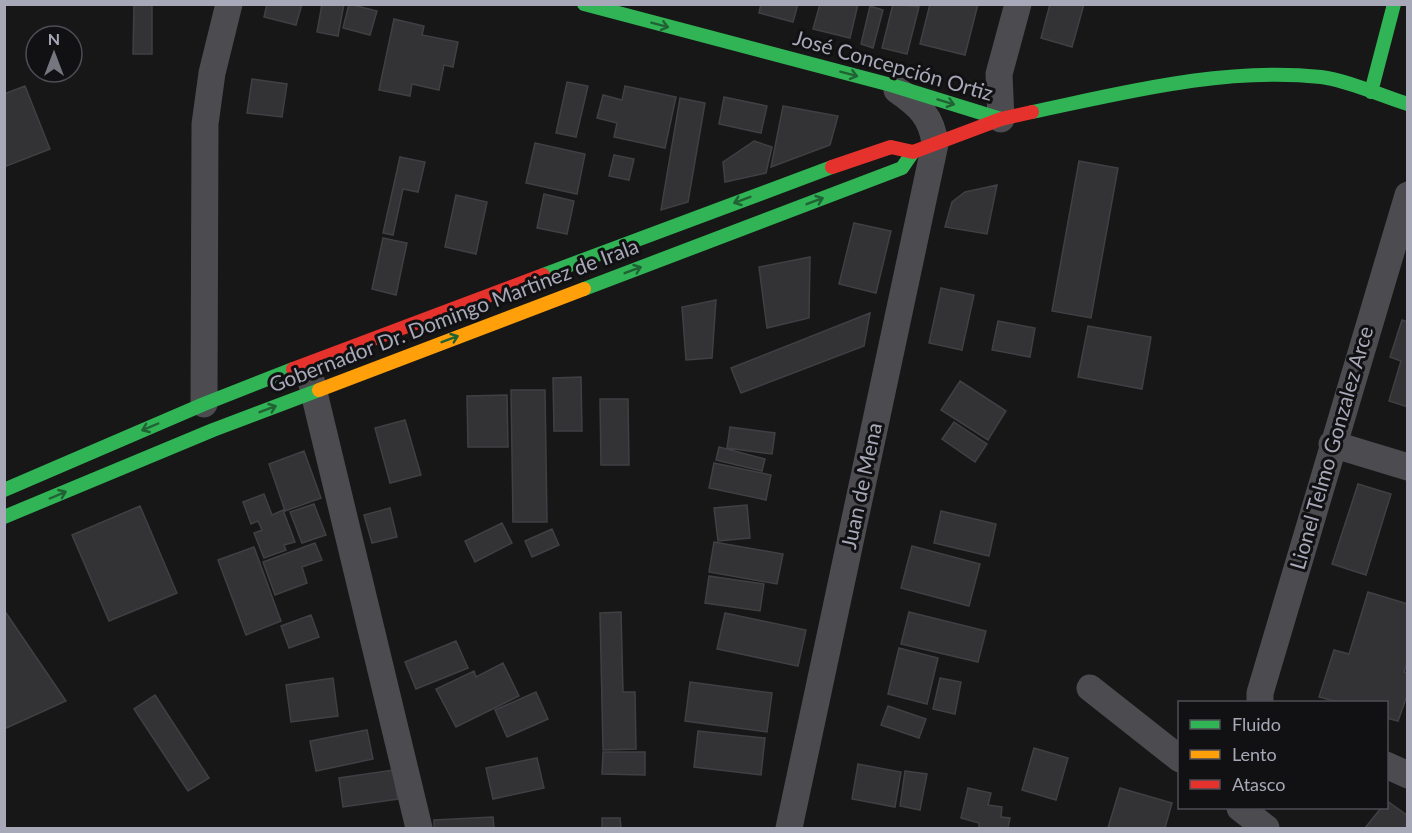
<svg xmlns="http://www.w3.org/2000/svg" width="1412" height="833" viewBox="0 0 1412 833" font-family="Lato,sans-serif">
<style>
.building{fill:#333335;stroke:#403f43;stroke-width:1.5}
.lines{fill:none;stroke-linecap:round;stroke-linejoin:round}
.street{stroke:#4b4b50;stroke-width:27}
.fast{stroke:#30b455;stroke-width:14}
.slow{stroke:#ff9f0a;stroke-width:14}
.jam{stroke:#e5322d;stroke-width:14}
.oneway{stroke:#206234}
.labels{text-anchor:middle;stroke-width:6;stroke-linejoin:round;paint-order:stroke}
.street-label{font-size:21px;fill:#a8a9b8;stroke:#111113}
</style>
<rect width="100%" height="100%" fill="#171717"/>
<path class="building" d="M 134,4 L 152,4 L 152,54 L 133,54 Z
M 267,4 L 302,4 L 296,25 L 264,17 Z
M 322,4 L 344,4 L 338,36 L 317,32 Z
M 349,4 L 377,11 L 370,35 L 343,28 Z
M 761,4 L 798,4 L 793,22 L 759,13 Z
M 820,4 L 858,4 L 850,38 L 813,29 Z
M 893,4 L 919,7 L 907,54 L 882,48 Z
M 930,4 L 978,4 L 965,55 L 920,44 Z
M 1050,4 L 1084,4 L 1072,47 L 1041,38 Z
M 870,6 L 883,10 L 873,48 L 861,44 Z
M 394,19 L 424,26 L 422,35 L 458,42 L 453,67 L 444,65 L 439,90 L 412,84 L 410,96 L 379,90 Z
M 252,79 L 287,84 L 282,117 L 247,113 Z
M 567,82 L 588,86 L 576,137 L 556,133 Z
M 25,86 L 50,149 L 4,167 L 4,94 Z
M 625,86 L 676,97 L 665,148 L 614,137 L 617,123 L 597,118 L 603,95 L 622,100 Z
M 724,97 L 767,106 L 761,133 L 719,124 Z
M 680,98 L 705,103 L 688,202 L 661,210 Z
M 783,106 L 838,116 L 830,145 L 771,167 Z
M 754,141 L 772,147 L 766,173 L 725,182 L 723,162 Z
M 535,143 L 585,154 L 577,194 L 526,183 Z
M 614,155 L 634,159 L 629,180 L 609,176 Z
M 400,157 L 425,162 L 418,192 L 403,189 L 393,235 L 383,233 Z
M 1079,161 L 1118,168 L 1091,318 L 1052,311 Z
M 997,185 L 987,234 L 945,227 L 952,202 L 965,192 Z
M 544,194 L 574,201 L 567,234 L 537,228 Z
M 456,195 L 487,202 L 476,254 L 445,247 Z
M 854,223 L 891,231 L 876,293 L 839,284 Z
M 383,238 L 407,243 L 396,295 L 372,289 Z
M 810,257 L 809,318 L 767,328 L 759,267 Z
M 941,288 L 974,295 L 962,350 L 929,343 Z
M 716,300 L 712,358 L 686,360 L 682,307 Z
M 870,313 L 864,346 L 741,393 L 731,368 Z
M 1402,320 L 1408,322 L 1408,407 L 1389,401 L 1401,361 L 1390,357 Z
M 998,321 L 1035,328 L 1030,357 L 992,350 Z
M 1088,326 L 1151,337 L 1142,389 L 1078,377 Z
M 581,377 L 582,431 L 554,431 L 553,378 Z
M 960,381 L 1006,411 L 988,440 L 941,410 Z
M 511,390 L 545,390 L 547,522 L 513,522 Z
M 507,395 L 508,447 L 468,447 L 467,396 Z
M 600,399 L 628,399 L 629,465 L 601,465 Z
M 405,420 L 421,475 L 390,483 L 375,428 Z
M 954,422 L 987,444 L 975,462 L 942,439 Z
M 730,427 L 775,433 L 772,454 L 727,448 Z
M 719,447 L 765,459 L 762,471 L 716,460 Z
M 304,451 L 321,498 L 285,511 L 269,464 Z
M 714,463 L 771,475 L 766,500 L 709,488 Z
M 1358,484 L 1391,494 L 1366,575 L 1332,564 Z
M 264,494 L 272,515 L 283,510 L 295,542 L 284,545 L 286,550 L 264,558 L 254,533 L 262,530 L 258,521 L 251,524 L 243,502 Z
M 314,504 L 326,535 L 302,543 L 290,512 Z
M 747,505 L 750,538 L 718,541 L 714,508 Z
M 140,506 L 177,593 L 109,621 L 72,535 Z
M 390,508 L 397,537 L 372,543 L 364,515 Z
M 941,511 L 996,524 L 989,556 L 934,543 Z
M 502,523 L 512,543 L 475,562 L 465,541 Z
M 552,529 L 559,545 L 532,557 L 525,541 Z
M 714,542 L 783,554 L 777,584 L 709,572 Z
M 315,543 L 322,560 L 302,567 L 307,583 L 275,595 L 263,562 Z
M 912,546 L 980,564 L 969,606 L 901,588 Z
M 254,547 L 281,621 L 246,635 L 218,560 Z
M 709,576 L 764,584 L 760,611 L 705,603 Z
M 1368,592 L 1408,604 L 1408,660 L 1404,672 L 1408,673 L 1408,693 L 1398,721 L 1386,718 L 1386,702 L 1338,702 L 1319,697 L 1334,650 L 1349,654 Z
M 4,610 L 66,701 L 4,729 Z
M 621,612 L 623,692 L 635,692 L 636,749 L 603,750 L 600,613 Z
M 909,612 L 986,631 L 978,662 L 901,644 Z
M 725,613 L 806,630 L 798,666 L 717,649 Z
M 311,615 L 319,637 L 289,648 L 281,626 Z
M 456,641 L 468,668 L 416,689 L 405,662 Z
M 899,648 L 938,658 L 927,704 L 888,694 Z
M 503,663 L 519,696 L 456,727 L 436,689 L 474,671 L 476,677 Z
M 333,678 L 338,716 L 291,722 L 286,685 Z
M 940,678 L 961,682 L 955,714 L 933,709 Z
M 690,682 L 772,693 L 767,732 L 685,721 Z
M 536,692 L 548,719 L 507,737 L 495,710 Z
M 155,695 L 209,778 L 188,791 L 134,709 Z
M 888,706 L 926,719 L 919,738 L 881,725 Z
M 367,730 L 373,759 L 316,771 L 310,741 Z
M 698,731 L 765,738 L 761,775 L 694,767 Z
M 1034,748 L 1068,758 L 1056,800 L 1022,790 Z
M 603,752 L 645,752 L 645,775 L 602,774 Z
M 537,758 L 544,788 L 493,799 L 486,768 Z
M 858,764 L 901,772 L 895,807 L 852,799 Z
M 393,770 L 398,799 L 343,807 L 339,778 Z
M 905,771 L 927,774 L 920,810 L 900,806 Z
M 968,788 L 991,793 L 988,805 L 1002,807 L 1001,817 L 1010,818 L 1008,828 L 979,828 L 979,823 L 961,818 Z
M 1120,788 L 1172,803 L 1165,828 L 1108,828 Z
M 1386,800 L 1408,816 L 1408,828 L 1365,828 L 1381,808 L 1386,808 Z
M 493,817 L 494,828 L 434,828 L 434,820 Z
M 602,818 L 620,818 L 621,828 L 602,828 Z"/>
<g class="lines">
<path class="street" d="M 1001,119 L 999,74 L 1018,4
M 309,372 L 419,828
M 204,404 L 205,124 L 212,73 L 229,4
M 1332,444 L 1408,467
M 1090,688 L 1180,759
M 1260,702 L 1260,693 L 1408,195
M 1386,765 L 1408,775
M 1240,808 L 1266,828
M 789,828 L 935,144 C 932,117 919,105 897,90"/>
<path class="fast" d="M 584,4 L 891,85 L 1001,119
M 1371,92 L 1394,4
M 1032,112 C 1127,92 1223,67 1321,77 C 1347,80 1382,96 1408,104
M 543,275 L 832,167
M 584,289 L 902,168 L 913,152
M 4,490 L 204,404 L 293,369
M 4,517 L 213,430 L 319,390"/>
<path class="slow" d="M 319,390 L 584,289"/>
<path class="jam" d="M 832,167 L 891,147 L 913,152 L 1001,119 L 1032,112
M 293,369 L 543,275"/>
</g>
<defs><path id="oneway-shaft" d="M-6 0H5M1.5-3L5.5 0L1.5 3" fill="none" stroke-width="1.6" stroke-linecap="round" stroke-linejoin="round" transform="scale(1.5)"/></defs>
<g class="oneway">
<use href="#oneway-shaft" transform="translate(660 25) rotate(15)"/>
<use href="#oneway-shaft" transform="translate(849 74) rotate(15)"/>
<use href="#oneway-shaft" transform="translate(946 102) rotate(17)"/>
<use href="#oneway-shaft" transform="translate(742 200) rotate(159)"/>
<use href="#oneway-shaft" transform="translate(815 201) rotate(-21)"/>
<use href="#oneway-shaft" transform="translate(633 270) rotate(-21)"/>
<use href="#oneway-shaft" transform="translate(450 339) rotate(-21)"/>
<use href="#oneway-shaft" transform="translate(268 409) rotate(-21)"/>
<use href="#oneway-shaft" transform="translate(150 427) rotate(157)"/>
<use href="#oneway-shaft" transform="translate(58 495) rotate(-23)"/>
</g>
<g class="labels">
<g class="street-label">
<text transform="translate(893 66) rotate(16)" y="7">José Concepción Ortiz</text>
<text transform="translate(454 316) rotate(-21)" y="7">Gobernador Dr. Domingo Martinez de Irala</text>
<text transform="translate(1332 448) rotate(-74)" y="7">Lionel Telmo Gonzalez Arce</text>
<text transform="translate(862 486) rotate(-78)" y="7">Juan de Mena</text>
</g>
</g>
<rect width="1412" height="833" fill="none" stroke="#a8a9b8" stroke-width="12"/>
<rect x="1178" y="701" width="210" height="108" fill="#111113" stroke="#4d4e55" stroke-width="1.5"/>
<rect x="1190" y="720" width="30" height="9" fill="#30b455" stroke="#4d4e55" stroke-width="1.5"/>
<text x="1232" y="731" font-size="18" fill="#a8a9b8">Fluido</text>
<rect x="1190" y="750" width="30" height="9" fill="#ff9f0a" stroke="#4d4e55" stroke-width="1.5"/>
<text x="1232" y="761" font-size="18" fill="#a8a9b8">Lento</text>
<rect x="1190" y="780" width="30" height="9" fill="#e5322d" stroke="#4d4e55" stroke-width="1.5"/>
<text x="1232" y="791" font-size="18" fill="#a8a9b8">Atasco</text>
<g transform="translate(54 54)"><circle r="28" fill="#111113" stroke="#4d4e55" stroke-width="1.5"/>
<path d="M0-4.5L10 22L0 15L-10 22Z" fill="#757680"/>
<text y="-9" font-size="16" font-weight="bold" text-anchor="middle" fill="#a8a9b8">N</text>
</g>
</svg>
